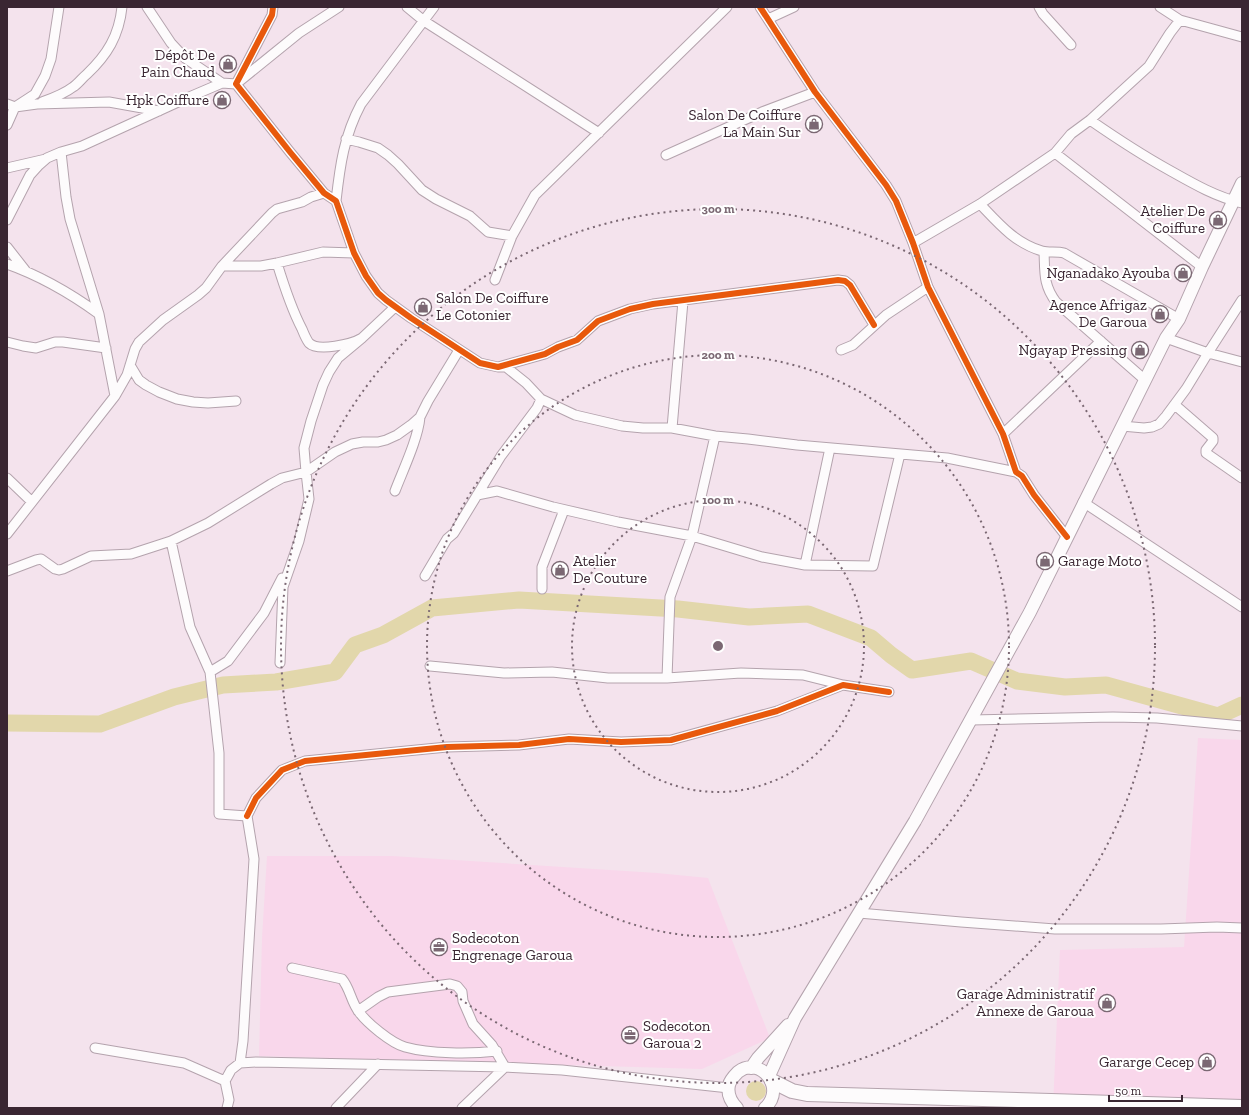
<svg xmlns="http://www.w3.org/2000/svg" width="1249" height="1115" viewBox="0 0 1249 1115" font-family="'Zilla Slab',serif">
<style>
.built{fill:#f9d7eb}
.water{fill:#e2d7ab}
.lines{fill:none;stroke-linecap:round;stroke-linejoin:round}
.river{stroke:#e2d7ab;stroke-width:17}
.street-casing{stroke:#b4a3ad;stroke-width:11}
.secondary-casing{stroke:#b4a3ad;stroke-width:14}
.primary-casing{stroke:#b4a3ad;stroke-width:16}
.street{stroke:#fdfbfc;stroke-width:9}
.secondary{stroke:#fdfbfc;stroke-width:12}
.primary{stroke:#fdfbfc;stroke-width:14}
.cycleway-casing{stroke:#fff;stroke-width:8}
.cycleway{stroke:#e8590c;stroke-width:6}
.ring{fill:none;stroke:#7b6873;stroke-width:2;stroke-dasharray:2 4}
.labels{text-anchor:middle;stroke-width:4;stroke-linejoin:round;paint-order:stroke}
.poi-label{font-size:15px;fill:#3a2632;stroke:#fff;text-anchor:end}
.centre{fill:#7b6873;stroke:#fff;stroke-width:2}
.ring-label{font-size:12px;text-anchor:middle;font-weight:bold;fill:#7b6873;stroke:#fff;stroke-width:4;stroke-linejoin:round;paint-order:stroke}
</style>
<rect width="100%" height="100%" fill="#f4e3ed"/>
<path class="built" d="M 1198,738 L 1242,740 L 1242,1108 L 1053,1107 L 1060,950 L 1184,947 Z
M 267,856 L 392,856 L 657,873 L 708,878 L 770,1038 L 702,1069 L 259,1056 L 262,938 Z"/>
<path class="water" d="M746 1091a10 10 0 1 1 20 0a10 10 0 1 1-20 0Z"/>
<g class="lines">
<path class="river" d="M 7,723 L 100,724 L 174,697 L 223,685 L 276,682 L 335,672 L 355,645 L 383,635 L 432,608 L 519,600 L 678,609 L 749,617 L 808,614 L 871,638 L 891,655 L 912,670 L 971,661 L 1017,681 L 1065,687 L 1106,685 L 1218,716 L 1242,705"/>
<g class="street-casing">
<path id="street" d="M 147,7 L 171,43 L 185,58 L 222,83
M 273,7 L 272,15 L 236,84 L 290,152 L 324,193 L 336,201 L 354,253 L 366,276 L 378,293 L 386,300 L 411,318 L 480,363 L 498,367 L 545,354 L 558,347 L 577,340 L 598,321 L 630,309 L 653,304 L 838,280 L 845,281 L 850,285 L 874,325
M 407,7 L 424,21 L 599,133
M 760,7 L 815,92 L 886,185 L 896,201 L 913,243 L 928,287 L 1003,434 L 1016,472 L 1022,476 L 1034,495 L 1067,537
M 1039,7 L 1043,14 L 1071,45
M 1160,7 L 1180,20 L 1242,37
M 768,19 L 794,7
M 42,102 C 53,98 64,94 73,87 C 78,84 82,78 87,74 C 107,55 119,36 122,7
M 7,104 L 15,107 L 37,104 L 109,102 L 159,111
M 1090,120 C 1116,138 1142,155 1169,170 C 1192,183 1216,197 1242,203
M 7,125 L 15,107 L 35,94 L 45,76 L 51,59 L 59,7
M 346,139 L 359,142 L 378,148 L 388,155 L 398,164 L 422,190 L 436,199 L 470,216 L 488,232 L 512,236
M 61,152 L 66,197 L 70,219 L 99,314 L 115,396
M 1055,153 L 1202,267
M 666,155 L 762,112 L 815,92
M 7,168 L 46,159
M 336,201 C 340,165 344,136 361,104 L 434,7
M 980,204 C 999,224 1015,243 1042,251 C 1048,253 1057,251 1064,253 L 1179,319
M 7,220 L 30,175 L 39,165 L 47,158 L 61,152 L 82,146 L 187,98 L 222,83 L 236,84 L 299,33 L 339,7
M 913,243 L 980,204 L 1055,153 L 1071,134 L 1090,120 L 1149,66 L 1170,33 L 1180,20
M 7,247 L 25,270
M 1044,252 C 1045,272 1043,285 1056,302 L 1145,380
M 277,263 C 284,286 291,308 302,329 C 304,334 306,339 309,343 C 318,352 352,344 362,338 L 395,307
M 7,264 C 41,276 70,293 99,314
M 222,266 L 272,213 L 277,209 L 302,202 L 311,197 L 324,193
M 495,280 L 512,236 L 535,195 L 727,7
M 1166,338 L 1208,353 L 1242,362
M 7,342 L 23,346 L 36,348 L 55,342 L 63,342 L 106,348
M 841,350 L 853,345 L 886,315 L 928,287
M 130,365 L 139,380 L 146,385 L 159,392 L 177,399 L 193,402 L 208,403 L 236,401
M 500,367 L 506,367 L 526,383 L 541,399 L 575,415 L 622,426 L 643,428 L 672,428 L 715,436 L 748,439 L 797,445 L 947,458 L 1016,472
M 1175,405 L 1213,438 L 1213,441 L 1206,450 L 1206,453 L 1242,478
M 1122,426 L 1144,428 L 1152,427 L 1159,424 L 1166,416 L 1186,389 L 1208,353 L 1242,300
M 672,428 L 683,301
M 1003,434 L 1101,341
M 7,478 L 32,502
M 395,491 C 403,470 418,439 420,417
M 477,495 L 497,491 L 553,507 L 618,522 L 692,536 L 762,557 L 805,565 L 873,566 L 900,454
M 1083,502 L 1242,607
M 7,534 L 115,396 L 127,375 L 135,349 L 139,342 L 163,320 L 198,295 L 206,288 L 222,266 L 261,266 L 277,263 L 323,252 L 354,253
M 171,541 L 190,627 L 210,672 L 219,753 L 219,814 L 247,816 L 254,859 L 243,1041 L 240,1063
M 805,565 L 830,448
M 7,571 L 36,560 L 41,559 L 55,569 L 59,570 L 63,569 L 91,556 L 131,554 L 171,541 L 208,523 L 271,484 L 282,478 L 306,472 L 335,452 L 352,444 L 363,442 L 378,442 L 386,440 L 397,435 L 411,425 L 420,417 L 428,401 L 459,350
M 425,576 L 447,539 L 454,533 L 501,456 L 537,408 L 541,399
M 542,589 L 542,567 L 564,510
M 280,663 L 283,587 L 299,541 L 309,499 L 306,472 L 304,448 L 311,421 L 323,385 L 329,372 L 338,358 L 362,338
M 430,666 L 504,673 L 552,672 L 608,678 L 667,678 L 741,673 L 803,675 L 843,685
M 210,672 L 228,661 L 264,613 L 282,578
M 667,678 L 670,597 L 692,536 L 715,436
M 971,720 L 1113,717 L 1157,718 L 1242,726
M 247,816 L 256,798 L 282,770 L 305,761 L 447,747 L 519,745 L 569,739 L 621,742 L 671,740 L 777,711 L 843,685 L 889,692
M 859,913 L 961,922 L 1055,929 L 1161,929 L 1217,927 L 1242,928
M 292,968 L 342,979 C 350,988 351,1002 359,1012 C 367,1023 391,1043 405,1047 C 430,1054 471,1054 497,1051
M 358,1011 L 378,997 L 388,992 L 450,984 L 457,986 L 462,992 L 463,1001 L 473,1024 L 492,1045 L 505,1067 L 462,1108
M 95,1048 L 184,1063 L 225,1081
M 227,1108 L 229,1100 L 225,1081 L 231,1070 L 240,1063 L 256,1062 L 505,1067 L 562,1070 L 729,1088
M 336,1108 L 378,1064"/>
</g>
<g class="secondary-casing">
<path id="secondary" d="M 751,1068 L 758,1058 L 788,1025
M 769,1076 L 795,1018 L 915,821 L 1030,612 L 1166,338 L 1179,319 L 1202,267 L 1242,183
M 737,1108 C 731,1102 727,1094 729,1085 C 730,1080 734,1076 738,1072 C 760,1055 787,1088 765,1108"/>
</g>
<g class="primary-casing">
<path id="primary" d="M 772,1081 L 792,1091 L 807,1094 L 1051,1101 L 1242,1107"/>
</g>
<use href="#street" class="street"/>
<use href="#secondary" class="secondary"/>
<use href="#primary" class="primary"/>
<g class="cycleway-casing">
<path id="cycleway" d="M 273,7 L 272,15 L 236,84 L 290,152 L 324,193 L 336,201 L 354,253 L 366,276 L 378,293 L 386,300 L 411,318 L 480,363 L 498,367 L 545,354 L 558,347 L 577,340 L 598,321 L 630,309 L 653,304 L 838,280 L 845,281 L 850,285 L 874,325
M 760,7 L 815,92 L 886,185 L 896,201 L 913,243 L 928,287 L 1003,434 L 1016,472 L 1022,476 L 1034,495 L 1067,537
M 247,816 L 256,798 L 282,770 L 305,761 L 447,747 L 519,745 L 569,739 L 621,742 L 671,740 L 777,711 L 843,685 L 889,692"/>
</g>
<use href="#cycleway" class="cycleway"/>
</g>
<g class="ring">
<circle cx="718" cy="646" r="146"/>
<circle cx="718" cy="646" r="291"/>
<circle cx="718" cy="646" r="437"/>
</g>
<defs>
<g id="shop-ring" transform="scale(0.9)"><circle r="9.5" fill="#fff" stroke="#7b6873" stroke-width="1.5"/><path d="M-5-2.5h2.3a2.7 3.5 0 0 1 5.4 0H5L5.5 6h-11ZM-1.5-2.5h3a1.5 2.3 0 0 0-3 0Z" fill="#7b6873"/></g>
<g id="office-ring" transform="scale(0.9)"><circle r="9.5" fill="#fff" stroke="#7b6873" stroke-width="1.5"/><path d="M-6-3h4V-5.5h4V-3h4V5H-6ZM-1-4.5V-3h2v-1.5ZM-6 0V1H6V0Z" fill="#7b6873"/></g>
</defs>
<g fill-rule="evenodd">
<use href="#shop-ring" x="228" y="64"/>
<use href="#shop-ring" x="222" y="100"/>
<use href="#shop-ring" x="814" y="124"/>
<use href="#shop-ring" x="1218" y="220"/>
<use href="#shop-ring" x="1183" y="273"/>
<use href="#shop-ring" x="423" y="307"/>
<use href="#shop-ring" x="1160" y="314"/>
<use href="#shop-ring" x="1140" y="350"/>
<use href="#shop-ring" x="1045" y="561"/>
<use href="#shop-ring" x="560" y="570"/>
<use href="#office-ring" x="439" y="947"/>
<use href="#shop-ring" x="1107" y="1003"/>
<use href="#office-ring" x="630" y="1035"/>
<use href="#shop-ring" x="1207" y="1062"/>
</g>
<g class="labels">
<g class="poi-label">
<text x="215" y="60">Dépôt De<tspan x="215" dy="17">Pain Chaud</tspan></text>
<text x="209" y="105">Hpk Coiffure</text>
<text x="801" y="120">Salon De Coiffure<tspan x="801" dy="17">La Main Sur</tspan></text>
<text x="1205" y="216">Atelier De<tspan x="1205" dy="17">Coiffure</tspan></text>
<text x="1170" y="278">Nganadako Ayouba</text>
<text x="436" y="303" text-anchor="start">Salon De Coiffure<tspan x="436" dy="17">Le Cotonier</tspan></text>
<text x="1147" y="310">Agence Afrigaz<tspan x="1147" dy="17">De Garoua</tspan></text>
<text x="1127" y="355">Ngayap Pressing</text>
<text x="573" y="566" text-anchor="start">Atelier<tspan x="573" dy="17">De Couture</tspan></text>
<text x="1058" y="566" text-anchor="start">Garage Moto</text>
<text x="452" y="943" text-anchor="start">Sodecoton<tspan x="452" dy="17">Engrenage Garoua</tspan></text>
<text x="1094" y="999">Garage Administratif<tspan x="1094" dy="17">Annexe de Garoua</tspan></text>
<text x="643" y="1031" text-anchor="start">Sodecoton<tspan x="643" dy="17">Garoua 2</tspan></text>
<text x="1194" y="1067">Gararge Cecep</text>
</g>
</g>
<circle cx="718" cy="646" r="6" class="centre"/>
<g class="ring-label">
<text x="718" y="213">300 m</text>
<text x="718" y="359">200 m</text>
<text x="718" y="504">100 m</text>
</g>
<rect width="1249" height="1115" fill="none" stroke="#3a2632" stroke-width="16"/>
<path d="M1109 1095v6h73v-6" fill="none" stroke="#3a2632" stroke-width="2"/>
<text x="1115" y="1095" font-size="12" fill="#3a2632" stroke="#ffffff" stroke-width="3" paint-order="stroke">50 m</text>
</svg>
